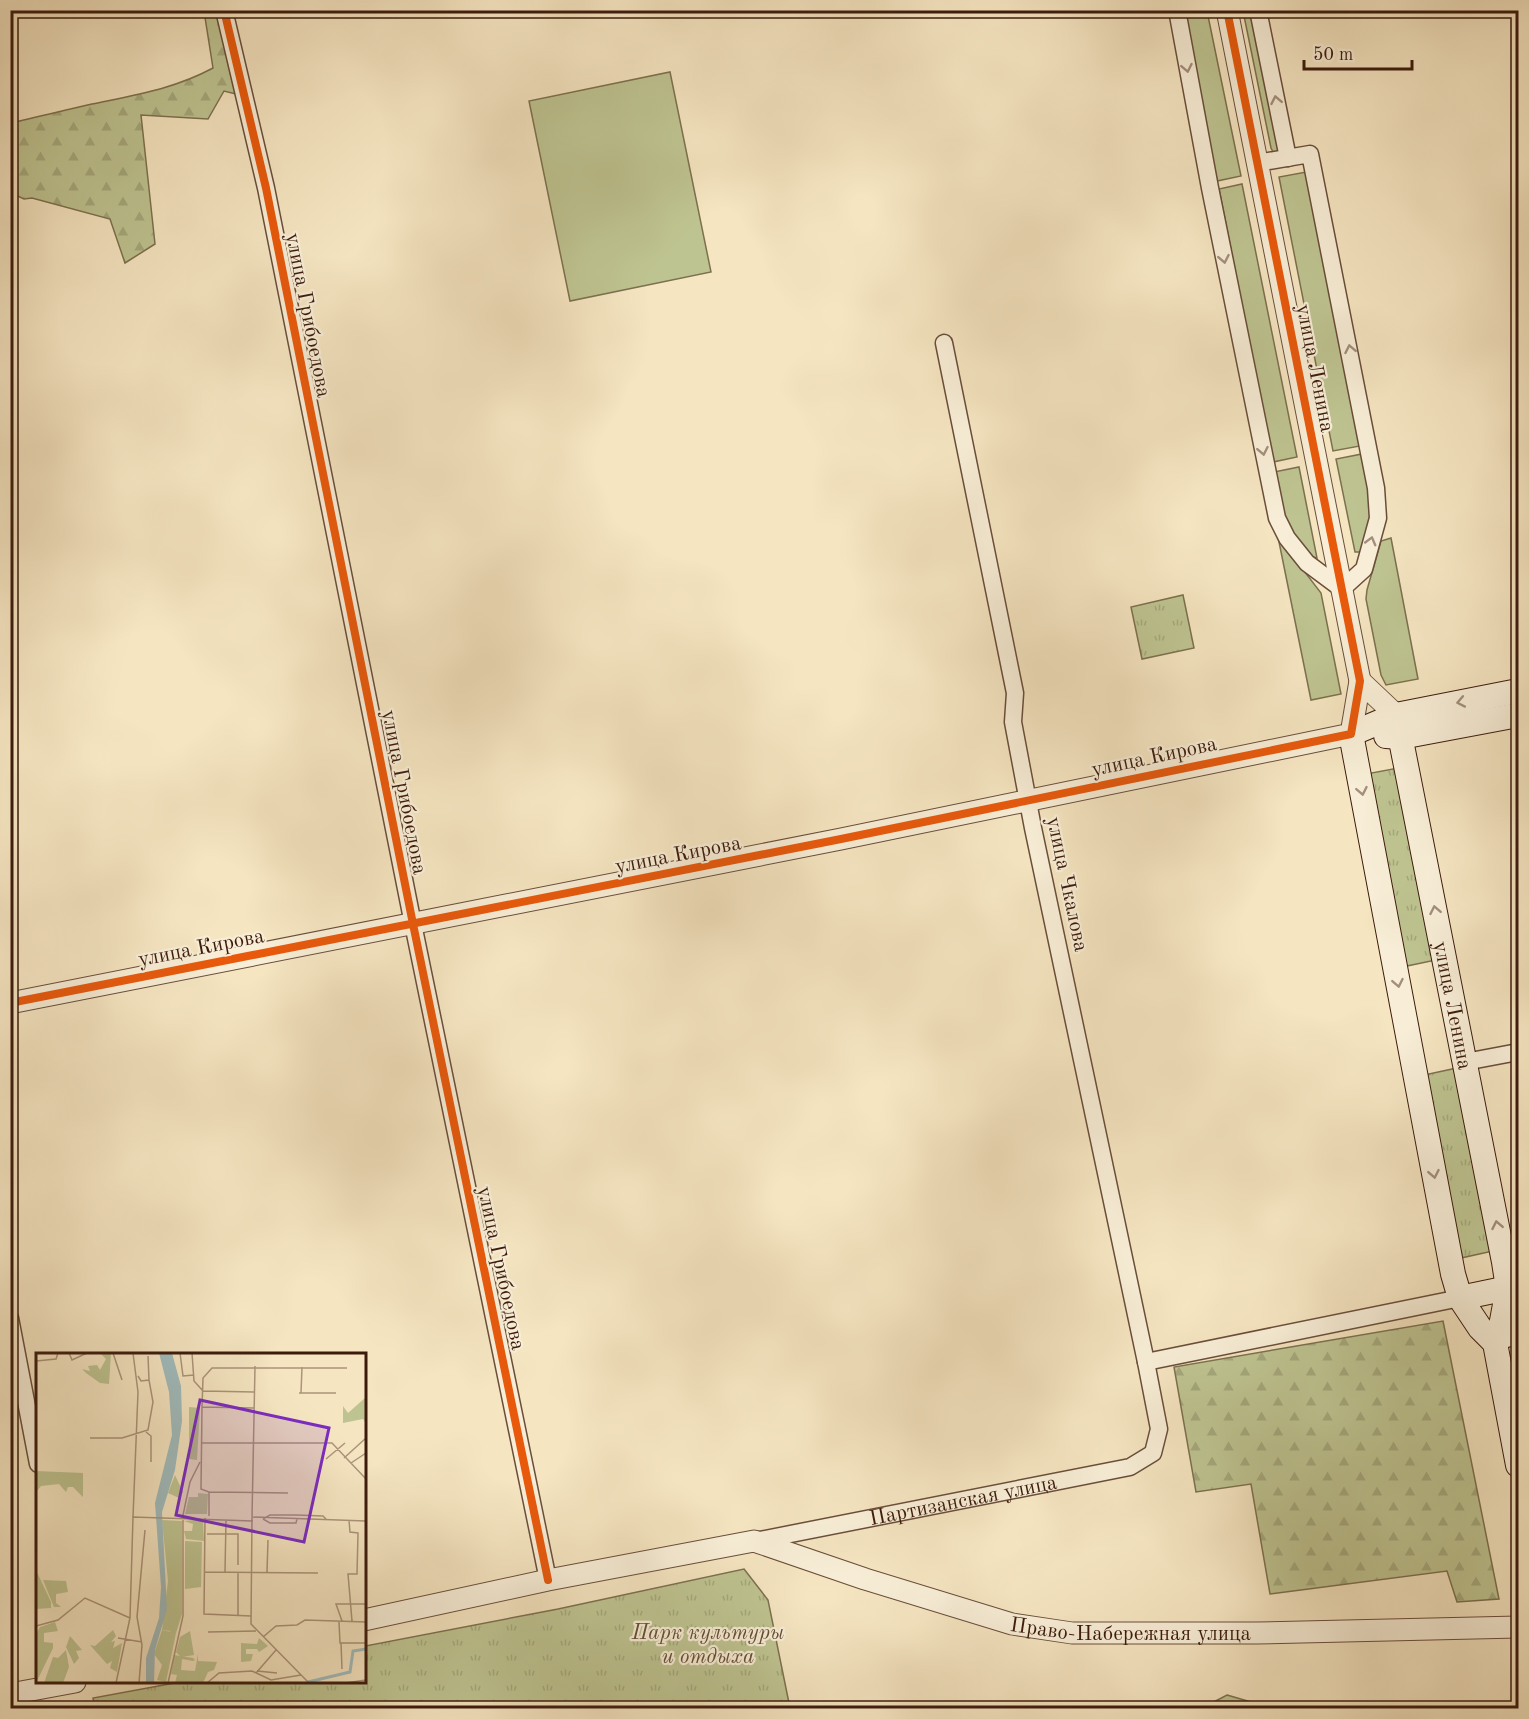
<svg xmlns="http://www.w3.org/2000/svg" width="1529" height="1719" viewBox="0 0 1529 1719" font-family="'Old Standard TT',serif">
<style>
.grass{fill:#bec491;stroke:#7d704f;stroke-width:1.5}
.forest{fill:url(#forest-firs);stroke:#7d704f;stroke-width:1.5}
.park{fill:url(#park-tufts);stroke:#7d704f;stroke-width:1.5}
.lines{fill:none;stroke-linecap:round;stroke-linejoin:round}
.minor-casing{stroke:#6a4e3a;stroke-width:19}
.tertiary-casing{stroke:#6a4e3a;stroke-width:23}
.secondary-casing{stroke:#3c1b0d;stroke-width:26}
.minor{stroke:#f8eed7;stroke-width:16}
.tertiary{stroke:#f8eed7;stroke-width:21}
.secondary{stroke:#f8eed7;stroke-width:24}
.cycleway-casing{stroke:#f8eed7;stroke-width:11}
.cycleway{stroke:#e8590c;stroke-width:8}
.oneway{stroke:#a38f7c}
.labels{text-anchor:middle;stroke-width:4.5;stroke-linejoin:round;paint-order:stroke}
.street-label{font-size:21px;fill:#3c1b0d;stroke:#f8eed7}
.park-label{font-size:21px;font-style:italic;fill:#634e35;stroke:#f8eed7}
.inset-river{fill:none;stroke:#a0bcbd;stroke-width:3}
.inset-road{fill:none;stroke:#ab9479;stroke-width:1.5}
.view{fill:#7b2cbf;fill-opacity:0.15;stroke:#7b2cbf;stroke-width:3}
.inset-edge{fill:none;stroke:#3c1b0d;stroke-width:3}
</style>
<defs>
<pattern id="forest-firs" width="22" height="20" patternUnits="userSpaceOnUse" patternTransform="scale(1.5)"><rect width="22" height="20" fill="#bec491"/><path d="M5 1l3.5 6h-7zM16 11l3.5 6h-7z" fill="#a4a87c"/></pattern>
<pattern id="park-tufts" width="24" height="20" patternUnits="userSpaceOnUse" patternTransform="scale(1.5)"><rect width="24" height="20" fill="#bec491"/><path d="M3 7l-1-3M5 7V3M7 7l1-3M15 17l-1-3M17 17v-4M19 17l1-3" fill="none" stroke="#a4a87c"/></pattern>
</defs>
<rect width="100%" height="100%" fill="#f5e5c1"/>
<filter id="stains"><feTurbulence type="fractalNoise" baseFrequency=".00333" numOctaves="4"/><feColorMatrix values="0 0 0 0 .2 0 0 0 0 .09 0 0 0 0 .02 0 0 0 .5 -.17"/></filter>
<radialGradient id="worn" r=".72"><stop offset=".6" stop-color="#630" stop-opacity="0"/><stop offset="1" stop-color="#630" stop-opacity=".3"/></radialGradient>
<path class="grass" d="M 1184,11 L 1207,11 L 1241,176 L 1217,181 Z
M 1243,11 L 1252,11 L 1280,151 L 1273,152 L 1271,148 Z
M 670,72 L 711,272 L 570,301 L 529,101 Z
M 1306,172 L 1360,446 L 1333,451 L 1279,177 Z
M 1242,184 L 1297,457 L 1273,462 L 1219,189 Z
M 1362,454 C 1367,486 1378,522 1360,552 L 1355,552 L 1336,459 Z
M 1299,467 L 1317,558 C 1288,553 1280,495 1274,472 Z
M 1278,537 L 1321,593 L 1341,694 L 1311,700 Z
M 1391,538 L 1418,679 L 1386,685 L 1381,675 L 1366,599 L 1367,590 L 1381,541 Z"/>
<path class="forest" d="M 204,11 L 217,11 L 236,94 L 224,91 L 208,119 L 141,115 L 155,244 L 125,263 L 110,219 L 32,198 L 24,199 L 11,193 L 10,123 C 38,117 65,110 92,104 C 135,95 174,89 213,68 Z
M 1443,1321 L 1499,1599 L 1457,1602 L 1447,1571 L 1270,1594 L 1251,1484 L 1196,1492 L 1174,1367 Z"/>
<path class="park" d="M 1183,595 L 1194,648 L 1142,659 L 1131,607 Z
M 1398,768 L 1436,960 L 1402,967 L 1366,774 Z
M 1457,1068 L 1493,1251 L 1461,1258 L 1424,1075 Z
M 1518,1346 L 1518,1409 L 1508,1359 Z
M 744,1569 L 768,1600 L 789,1703 L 765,1708 L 95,1708 L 93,1698 L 180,1682 L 364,1682 L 365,1646 L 558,1609 Z
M 1227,1695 L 1272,1708 L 1202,1708 Z"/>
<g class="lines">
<g class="minor-casing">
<g id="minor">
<path d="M 224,10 L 266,188 L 413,924 L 548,1580"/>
<path d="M 1177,10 L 1210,188 L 1277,518 L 1287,538 L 1307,563 L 1342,589 L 1364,569 L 1378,518 L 1376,488 L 1310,154 L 1257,163"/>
<path d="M 1258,10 L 1288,158"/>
<path d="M 944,343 L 1015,693 L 1013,722 L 1033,828 L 1146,1362"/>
<path d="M 1465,1062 L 1518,1052"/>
<path d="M 10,1318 L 38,1464"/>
<path d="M 1495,1343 L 1518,1335"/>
<path id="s1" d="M 755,1541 L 1130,1467 L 1153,1453 L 1159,1429 L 1146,1362 L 1460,1298"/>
</g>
</g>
<g class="tertiary-casing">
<g id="tertiary">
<path d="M 1360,681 L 1396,715"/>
<path d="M 10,1003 L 841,839 L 1351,734 L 1360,681 L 1227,10"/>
<path id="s2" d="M 364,1620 L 548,1580 L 754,1541 L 865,1579 L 1012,1624 L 1072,1633 L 1257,1633 L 1518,1627"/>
<path d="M 10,1694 L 75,1682"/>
</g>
</g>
<g class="secondary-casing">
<g id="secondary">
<path id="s3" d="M 1396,715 L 1504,1262 L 1508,1288 L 1502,1321 L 1495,1343 L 1518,1465"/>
<path d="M 1351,734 L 1453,1274 L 1460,1298 L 1480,1328 L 1495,1343"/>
<path d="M 1351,734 L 1396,715 L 1518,691"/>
<path d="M 1386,736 L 1401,737 L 1518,715"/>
<path d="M 1460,1298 L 1508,1288"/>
</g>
</g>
<use href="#minor" class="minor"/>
<use href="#tertiary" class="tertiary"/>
<use href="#secondary" class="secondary"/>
<g class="cycleway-casing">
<path id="cycleway" d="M 224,10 L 266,188 L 413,924 L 548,1580
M 10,1003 L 841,839 L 1351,734 L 1360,681 L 1227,10"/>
</g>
<use href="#cycleway" class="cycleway"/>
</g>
<defs><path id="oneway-chevron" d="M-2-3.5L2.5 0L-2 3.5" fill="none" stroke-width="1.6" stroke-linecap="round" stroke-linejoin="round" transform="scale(1.5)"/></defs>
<g class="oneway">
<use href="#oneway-chevron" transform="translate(1187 68) rotate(79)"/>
<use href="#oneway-chevron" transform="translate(1276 100) rotate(-101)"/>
<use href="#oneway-chevron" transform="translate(1224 259) rotate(79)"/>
<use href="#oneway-chevron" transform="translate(1350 349) rotate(-101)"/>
<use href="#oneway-chevron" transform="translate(1263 451) rotate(79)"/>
<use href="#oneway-chevron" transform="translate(1371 541) rotate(-75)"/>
<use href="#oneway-chevron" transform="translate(1461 702) rotate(169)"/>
<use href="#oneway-chevron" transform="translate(1362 791) rotate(79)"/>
<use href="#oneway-chevron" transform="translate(1435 910) rotate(-101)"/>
<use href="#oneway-chevron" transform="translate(1398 983) rotate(79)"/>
<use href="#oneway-chevron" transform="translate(1434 1174) rotate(79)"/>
<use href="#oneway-chevron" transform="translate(1497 1225) rotate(-101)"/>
</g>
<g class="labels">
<g class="street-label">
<text transform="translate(309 315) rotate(79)" y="7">улица Грибоедова</text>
<text transform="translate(1316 368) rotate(79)" y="7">улица Ленина</text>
<text transform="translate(1154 756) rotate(-12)" y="7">улица Кирова</text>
<text transform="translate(405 792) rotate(79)" y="7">улица Грибоедова</text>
<text transform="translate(678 854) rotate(-11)" y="7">улица Кирова</text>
<text transform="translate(1068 884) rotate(78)" y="7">улица Чкалова</text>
<text transform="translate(201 947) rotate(-11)" y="7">улица Кирова</text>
<text dy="7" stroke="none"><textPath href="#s3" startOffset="296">улица Ленина</textPath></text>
<text transform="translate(502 1268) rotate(78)" y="7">улица Грибоедова</text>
<text dy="7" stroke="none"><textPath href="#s1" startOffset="212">Партизанская улица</textPath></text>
<text dy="7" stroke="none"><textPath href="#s2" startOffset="788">Право-Набережная улица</textPath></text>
</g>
<g class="park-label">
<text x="708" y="1639">Парк культуры<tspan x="708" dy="24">и отдыха</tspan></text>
</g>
</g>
<g transform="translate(36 1353)">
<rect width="330" height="330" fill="#f5e5c1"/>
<path d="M 330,44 L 330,70 L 327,66 L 307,70 L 307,53 L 312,60 ZM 149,188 L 166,189 L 165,234 L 149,236 ZM 223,285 L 232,293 L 223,299 L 221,296 L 210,296 L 210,301 L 217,301 L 215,308 L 205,309 L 205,290 L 221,291 Z" fill="#bec491"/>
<path d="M 75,0 L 73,31 L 64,30 L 50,20 L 46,16 L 54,18 L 52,13 L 61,12 L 64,17 L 70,6 L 65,1 ZM 0,118 L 47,120 L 47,144 L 37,134 L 32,134 L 30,139 L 23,131 L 5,133 L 0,139 ZM 162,140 L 172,141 L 171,161 L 149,161 L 153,144 L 162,144 ZM 0,217 L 15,249 L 15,255 L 0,256 ZM 7,227 L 30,228 L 32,239 L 20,241 L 20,250 L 25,254 L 18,254 ZM 19,269 L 22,278 L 8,280 L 8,289 L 17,290 L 17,295 L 0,330 L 1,279 L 4,274 ZM 77,277 L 80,283 L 75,289 L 79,288 L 77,295 L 86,290 L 81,319 L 74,315 L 76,308 L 71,311 L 54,292 L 59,293 ZM 126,277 L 140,280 L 130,329 L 121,327 L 126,312 L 118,301 ZM 154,278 L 158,302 L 145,304 L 140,299 L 144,284 ZM 34,283 L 46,297 L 40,298 L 43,305 L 38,311 L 30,294 ZM 30,297 L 33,314 L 27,330 L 8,330 L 17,304 L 22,305 ZM 162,301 L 162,308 L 181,309 L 178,317 L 172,319 L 167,330 L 139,330 L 141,322 L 135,321 L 138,302 L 157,305 L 159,307 L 157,308 L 146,306 L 145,317 L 159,318 Z" fill="#bec491"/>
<path d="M 153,54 L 164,55 L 161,107 L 153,106 ZM 139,122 L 147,139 L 143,145 L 132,140 ZM 167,166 L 168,188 L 150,186 L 148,178 L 156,178 L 157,171 L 148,168 ZM 126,167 L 146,168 L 146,261 L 140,280 L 130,286 L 128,282 L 135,278 L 126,277 L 132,228 Z" fill="#bec491"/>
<path d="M 123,0 L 136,0 L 145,33 L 146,68 L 139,117 L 126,159 L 131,256 L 119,297 L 118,330 L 110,330 L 110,305 L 123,265 L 125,234 L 119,150 L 136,82 L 133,39 Z" fill="#a0bcbd"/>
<path class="inset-river" d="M 272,329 L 314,319 L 317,298 L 330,296"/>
<path class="inset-road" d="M 33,0 L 36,7 L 51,0M 77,0 L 86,27M 144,0 L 147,23 L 158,22M 156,0 L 158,28 L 167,38M 0,8 L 20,6 L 22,0M 219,13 L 216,164 L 330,168M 102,23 L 105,28 L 113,27 L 112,3M 167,38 L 218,39M 263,40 L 300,40M 265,40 L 266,14M 166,54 L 218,55M 110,79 L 115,83 L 115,109M 54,85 L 86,85 L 112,77 L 117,49 L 113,27M 166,90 L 296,90 L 330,126M 308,105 L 330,85M 290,106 L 309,90M 315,110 L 330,100M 173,139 L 252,140M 173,163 L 173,139 L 165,136 L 166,54 L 167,25 L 176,15 L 311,15M 97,164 L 102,39 L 97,0M 216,164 L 215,271 L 273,330M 169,165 L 168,261 L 215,263M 227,166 L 234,162 L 260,162 L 287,163 L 290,166M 227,166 L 234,170 L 260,170 L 261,166M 313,167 L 314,179 L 322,180 L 321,221 L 312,221 L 316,268M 171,181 L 202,181 L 202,212M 168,219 L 282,220M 189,219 L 190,167M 231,219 L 232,187M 202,263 L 202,219M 306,268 L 300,251 L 330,251M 303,269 L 304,290 L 330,290M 0,273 L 22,267 L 49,245 L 94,265M 172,279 L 220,278M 227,284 L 240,273 L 261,272 L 269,267 L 330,269M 82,285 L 106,289M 305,290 L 306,316M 221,318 L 241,320M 220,320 L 240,297M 80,330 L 94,265 L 97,164 L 217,168M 103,330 L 106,292 L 101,264 L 109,177M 132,330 L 147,263 L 147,162 L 154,129 L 164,109M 171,330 L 183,320 L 216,318 L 235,327 L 265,322M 309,330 L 330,327"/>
<path class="view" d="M 164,47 L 293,75 L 268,189 L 140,162 Z"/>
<rect width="330" height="330" class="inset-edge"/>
</g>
<rect width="1529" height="1719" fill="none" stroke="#f5e5c1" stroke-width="36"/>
<rect x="12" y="12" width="1505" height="1695" fill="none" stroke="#3c1b0d" stroke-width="3"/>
<rect x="18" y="18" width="1493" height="1683" fill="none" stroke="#3c1b0d" stroke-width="1.5"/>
<path d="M1304 60v9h108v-9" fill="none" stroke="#3c1b0d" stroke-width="3"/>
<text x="1313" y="60" font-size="18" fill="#3c1b0d" stroke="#f8eed7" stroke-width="4.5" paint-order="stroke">50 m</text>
<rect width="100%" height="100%" filter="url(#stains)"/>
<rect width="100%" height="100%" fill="url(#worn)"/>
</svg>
